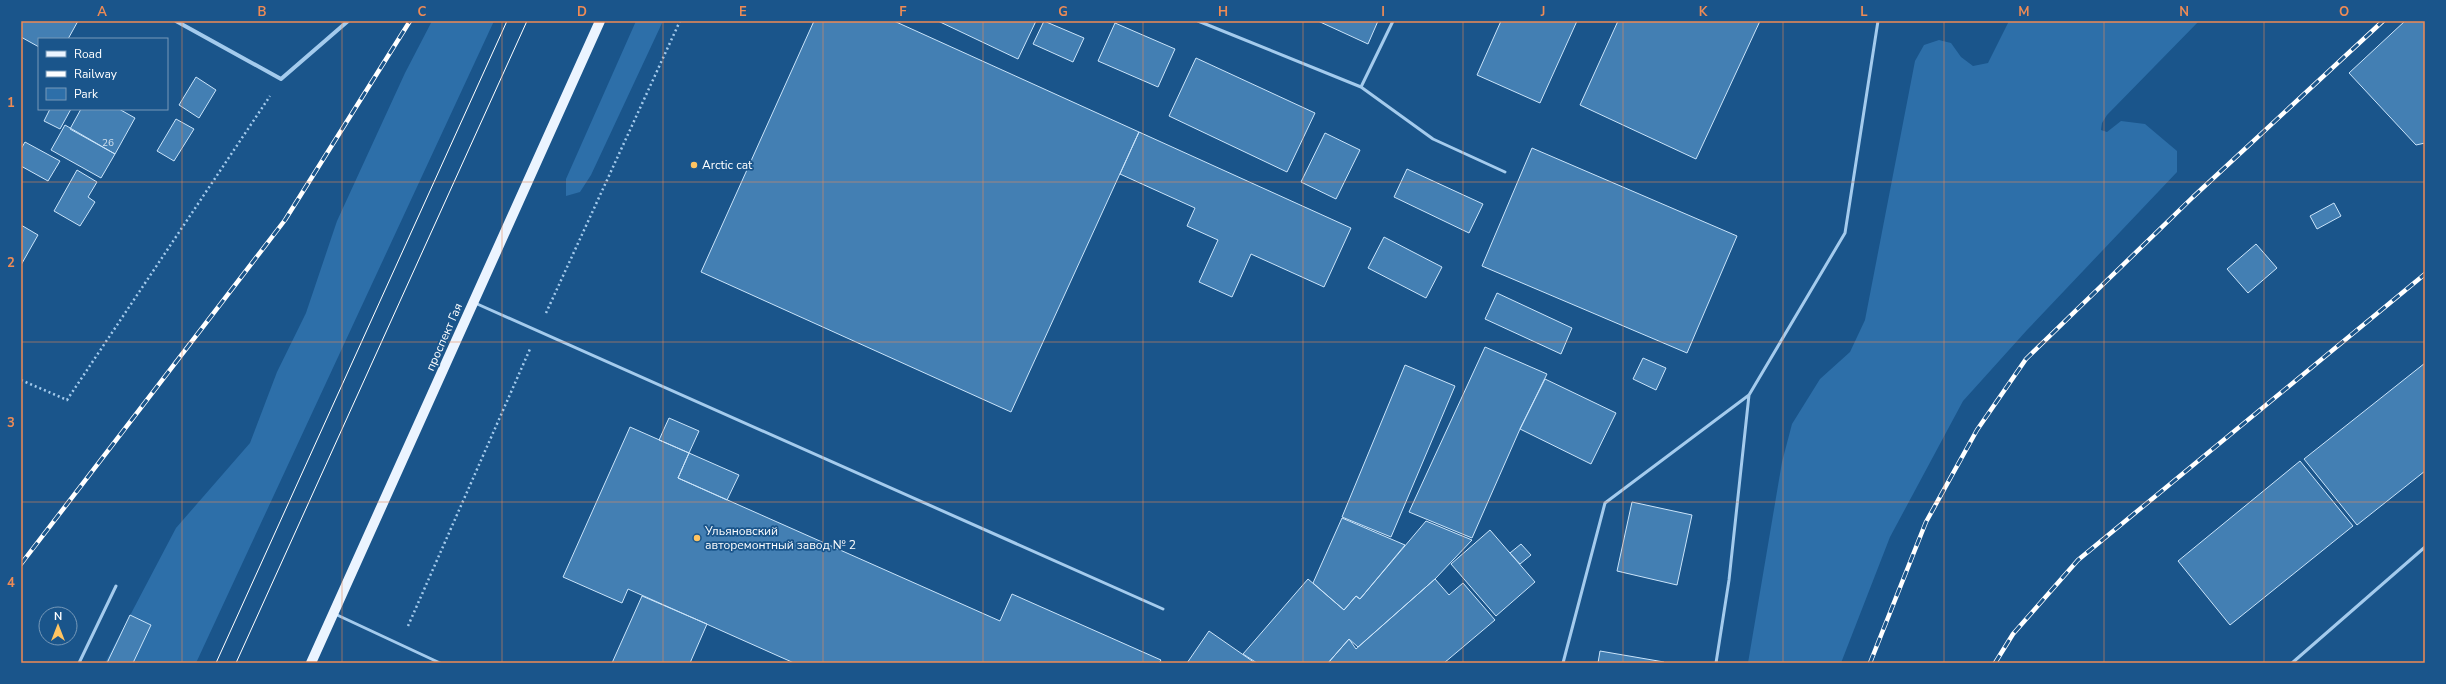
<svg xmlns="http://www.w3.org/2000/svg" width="2446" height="684" viewBox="0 0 2446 684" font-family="'Nunito Sans',sans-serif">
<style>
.green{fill:#2d6fa9}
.building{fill:#437fb3;stroke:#cae4fa}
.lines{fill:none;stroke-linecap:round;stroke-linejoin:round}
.path{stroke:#a4cbed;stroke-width:2.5;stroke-dasharray:2 3;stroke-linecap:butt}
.service{stroke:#a4cbed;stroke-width:3}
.minor{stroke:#a4cbed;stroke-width:4}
.primary{stroke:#ebf4ff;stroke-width:10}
.tram{stroke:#fff;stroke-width:1}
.rail-casing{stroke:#fff;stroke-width:4.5}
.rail{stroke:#1a558b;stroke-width:3;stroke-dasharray:9;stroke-linecap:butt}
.grid{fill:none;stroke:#ef8b55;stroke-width:1;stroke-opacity:0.55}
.poi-dot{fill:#ffc461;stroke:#1a558b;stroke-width:1.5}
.labels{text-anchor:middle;stroke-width:3.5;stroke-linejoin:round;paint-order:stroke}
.number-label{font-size:10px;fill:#d0dfec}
.poi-label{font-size:12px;fill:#fff;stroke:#1a558b;text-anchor:start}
.street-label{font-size:12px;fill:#fff;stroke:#1a558b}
.neatline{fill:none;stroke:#ef8b55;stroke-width:1.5}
.grid-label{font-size:13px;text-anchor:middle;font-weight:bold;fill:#ef8b55}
</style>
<rect width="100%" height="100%" fill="#1a558b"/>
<path class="green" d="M 432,21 L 494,21 L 196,663 L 105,663 L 176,528 L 250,443 L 277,372 L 306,313 L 337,221 L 405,73 Z
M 636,21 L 663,21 L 591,175 L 580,192 L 566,196 L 566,179 Z
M 2009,21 L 2199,21 L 2107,115 L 2102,123 L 2101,130 L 2107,132 L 2121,121 L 2145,124 L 2177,151 L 2177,172 L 2027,330 L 1963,401 L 1890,537 L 1841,663 L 1748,663 L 1782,462 L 1792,424 L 1820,379 L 1850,352 L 1865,320 L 1915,61 L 1924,45 L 1939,40 L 1951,43 L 1961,57 L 1973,66 L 1988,63 Z"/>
<path class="building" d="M 21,21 L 78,21 L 68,39 L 39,39 L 39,47 L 21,37 Z
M 814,21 L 894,21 L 1139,132 L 1011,412 L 701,272 Z
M 938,21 L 1036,21 L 1018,59 Z
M 1044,21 L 1084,38 L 1073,62 L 1033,44 Z
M 1318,21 L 1378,21 L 1368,44 Z
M 1501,21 L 1577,21 L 1540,103 L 1477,75 Z
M 1618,21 L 1760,21 L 1696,159 L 1580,105 Z
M 2405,21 L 2425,21 L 2425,143 L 2416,145 L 2349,73 Z
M 1115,23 L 1175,49 L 1158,87 L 1098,61 Z
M 1196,58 L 1315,113 L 1287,172 L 1169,116 Z
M 196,77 L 216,90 L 199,118 L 179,105 Z
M 50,109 L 71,109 L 60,129 L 44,121 Z
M 81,109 L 119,109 L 135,118 L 115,154 L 70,129 Z
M 176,119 L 194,129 L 174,161 L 157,151 Z
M 65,125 L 115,154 L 101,178 L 51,150 Z
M 1139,132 L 1351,228 L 1324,287 L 1251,254 L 1232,297 L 1199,282 L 1218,240 L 1187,226 L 1195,208 L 1120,174 Z
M 1325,133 L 1360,150 L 1336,199 L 1301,182 Z
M 25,142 L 60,161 L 48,181 L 21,166 L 21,149 Z
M 1532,148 L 1737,236 L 1687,353 L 1482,266 Z
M 1407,169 L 1483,204 L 1469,233 L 1394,197 Z
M 77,170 L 97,182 L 88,197 L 95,202 L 80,226 L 54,211 Z
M 2334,203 L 2341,216 L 2317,229 L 2310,216 Z
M 21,225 L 38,235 L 21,265 Z
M 1384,237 L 1442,267 L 1426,298 L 1368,268 Z
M 2256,244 L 2277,268 L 2248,293 L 2227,269 Z
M 1497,293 L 1572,328 L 1561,354 L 1485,319 Z
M 1485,347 L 1547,374 L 1520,429 L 1472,538 L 1409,512 Z
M 1643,358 L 1666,368 L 1656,390 L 1633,379 Z
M 2425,363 L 2425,471 L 2357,525 L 2304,459 Z
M 1405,365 L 1455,386 L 1391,537 L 1342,517 Z
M 1545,379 L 1616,413 L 1591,464 L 1520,429 Z
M 669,418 L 699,431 L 689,453 L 659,440 Z
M 630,427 L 689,453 L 678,478 L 1000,621 L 1012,594 L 1161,660 L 1159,663 L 794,663 L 628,589 L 622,603 L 563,577 Z
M 689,453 L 739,475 L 727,500 L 678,478 Z
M 2300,461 L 2353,526 L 2230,625 L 2178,561 Z
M 1632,502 L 1692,515 L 1677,585 L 1617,571 Z
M 1342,518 L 1405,545 L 1360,599 L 1356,596 L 1344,610 L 1313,583 Z
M 1426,521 L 1472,540 L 1435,579 L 1358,647 L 1349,639 L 1328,663 L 1257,663 L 1243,654 L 1308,579 L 1344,610 L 1356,596 L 1360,599 Z
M 1490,530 L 1535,582 L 1496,616 L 1451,564 Z
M 1521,544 L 1531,555 L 1520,564 L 1510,553 Z
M 1435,579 L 1449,595 L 1463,583 L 1495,620 L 1444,663 L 1328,663 L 1349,639 L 1356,649 Z
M 642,596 L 707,624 L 690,663 L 612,663 Z
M 130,615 L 151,625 L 133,663 L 107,663 Z
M 1209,631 L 1255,663 L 1187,663 Z
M 1600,651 L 1664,662 L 1664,663 L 1598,663 Z"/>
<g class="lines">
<path class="path" d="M 546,313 L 680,21
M 21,380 L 67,400 L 270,96
M 408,626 L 530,349"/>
<path class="service" d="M 1198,21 L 1361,87 L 1433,139 L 1505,172
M 1361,87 L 1393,21
M 475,303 L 1163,609
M 335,614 L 440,663
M 79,663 L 116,586
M 1563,663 L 1605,503 L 1749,395 L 1845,233 L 1878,21
M 1716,663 L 1729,580 L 1749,395
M 2292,663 L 2425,547"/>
<path class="minor" d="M 176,21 L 281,79 L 348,21"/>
<path class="primary" d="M 311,663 L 600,21"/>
<path class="tram" d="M 216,663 L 507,21
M 236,663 L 527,21"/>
<g class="rail-casing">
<path id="rail" d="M 21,564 L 285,220 L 410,21
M 1870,663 L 1926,522 L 1977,430 L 2026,359 L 2193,197 L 2383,21
M 1995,663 L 2013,634 L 2078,560 L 2425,274"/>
</g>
<use href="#rail" class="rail"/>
</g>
<path class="grid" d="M 182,21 L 182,663M 342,21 L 342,663M 502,21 L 502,663M 663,21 L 663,663M 823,21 L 823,663M 983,21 L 983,663M 1143,21 L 1143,663M 1303,21 L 1303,663M 1463,21 L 1463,663M 1623,21 L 1623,663M 1783,21 L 1783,663M 1944,21 L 1944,663M 2104,21 L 2104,663M 2264,21 L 2264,663M 21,182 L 2425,182M 21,342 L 2425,342M 21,502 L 2425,502"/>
<g class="poi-dot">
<circle cx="694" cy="165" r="4"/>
<circle cx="697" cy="538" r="4"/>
</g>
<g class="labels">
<g class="number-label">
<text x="108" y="146">26</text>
</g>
<g class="poi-label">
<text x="702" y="169">Arctic cat</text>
<text x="705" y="535">Ульяновский<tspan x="705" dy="14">авторемонтный завод № 2</tspan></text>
</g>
<g class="street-label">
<text transform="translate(444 337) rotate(-66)" y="4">проспект Гая</text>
</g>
</g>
<rect width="2446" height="684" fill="none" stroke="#1a558b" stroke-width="44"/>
<rect x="38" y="38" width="130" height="72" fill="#1a558b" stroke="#7699b9"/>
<rect x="46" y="51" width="20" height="6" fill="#ebf4ff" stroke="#7699b9"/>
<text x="74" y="58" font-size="12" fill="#ffffff">Road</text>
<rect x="46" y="71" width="20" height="6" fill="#ffffff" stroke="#7699b9"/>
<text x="74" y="78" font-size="12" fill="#ffffff">Railway</text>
<rect x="46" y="88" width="20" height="12" fill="#2d6fa9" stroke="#7699b9"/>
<text x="74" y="98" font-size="12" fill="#ffffff">Park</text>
<g transform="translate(58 626)"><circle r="19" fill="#1a558b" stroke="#7699b9"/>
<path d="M0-3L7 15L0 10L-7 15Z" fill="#ffc461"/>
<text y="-6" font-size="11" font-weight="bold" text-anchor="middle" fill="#ffffff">N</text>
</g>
<rect x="22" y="22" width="2402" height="640" class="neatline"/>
<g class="grid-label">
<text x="102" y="16">A</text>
<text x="262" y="16">B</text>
<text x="422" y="16">C</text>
<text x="582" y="16">D</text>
<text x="743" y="16">E</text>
<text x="903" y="16">F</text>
<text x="1063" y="16">G</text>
<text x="1223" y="16">H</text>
<text x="1383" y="16">I</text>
<text x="1543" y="16">J</text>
<text x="1703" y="16">K</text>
<text x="1864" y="16">L</text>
<text x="2024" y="16">M</text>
<text x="2184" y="16">N</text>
<text x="2344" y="16">O</text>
<text x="11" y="107">1</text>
<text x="11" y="267">2</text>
<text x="11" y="427">3</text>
<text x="11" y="587">4</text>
</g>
</svg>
